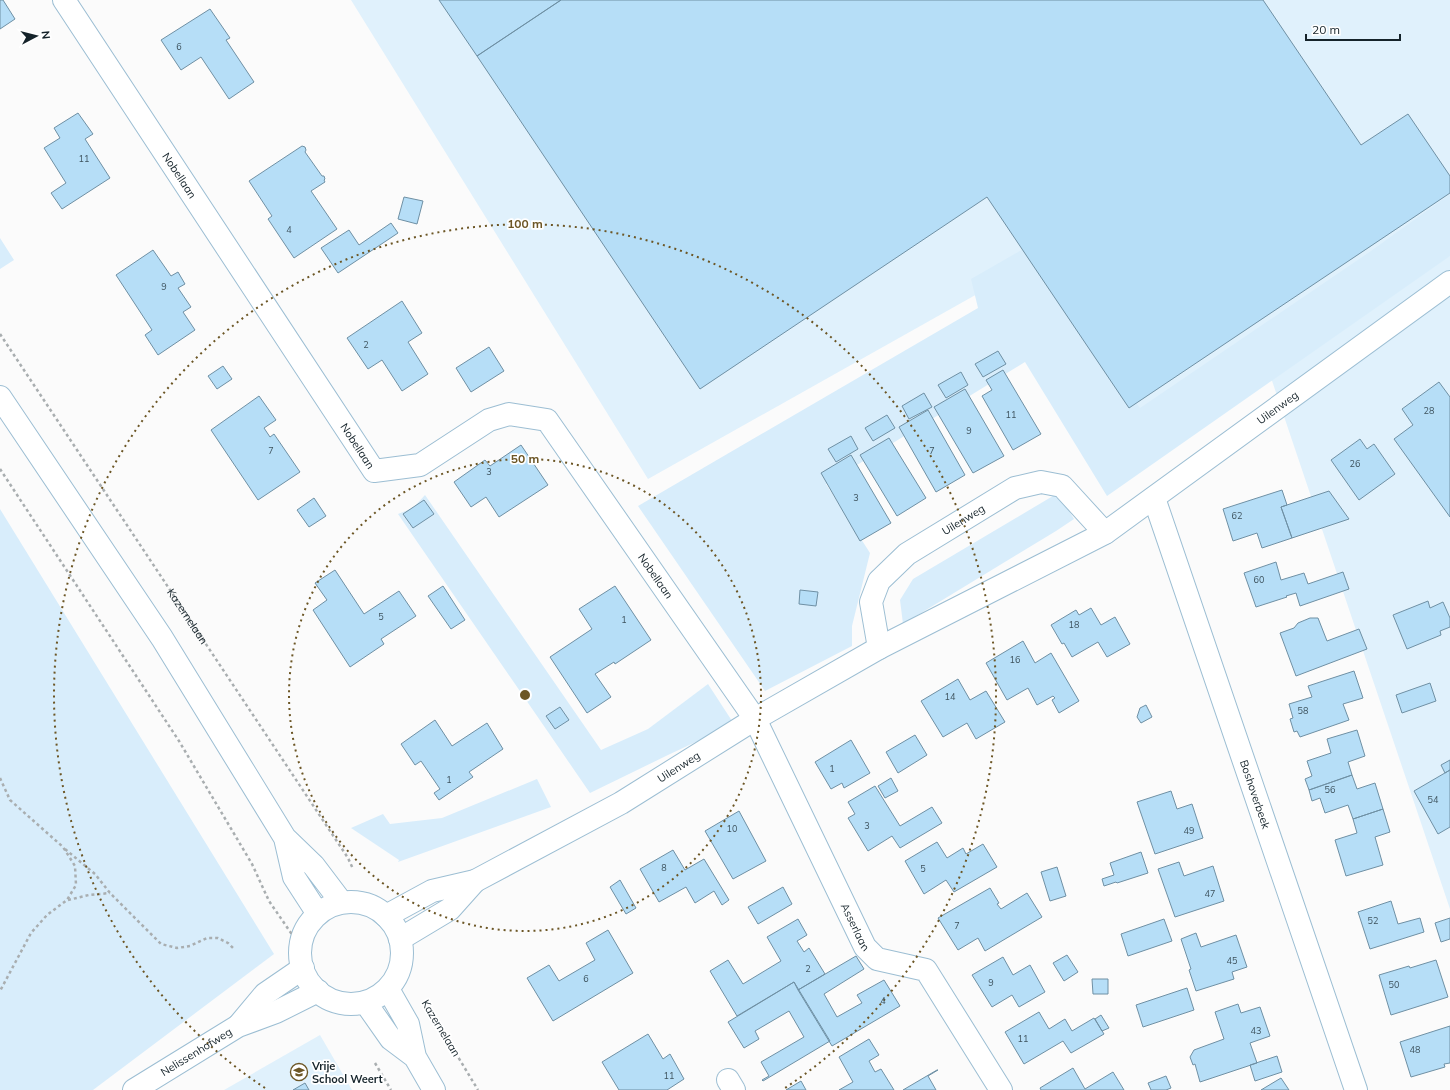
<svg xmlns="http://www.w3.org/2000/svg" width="1450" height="1090" viewBox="0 0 1450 1090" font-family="Mulish,sans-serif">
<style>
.built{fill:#e0f1fc}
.green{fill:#d8edfb}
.building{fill:#b6def7;stroke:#6f90a4}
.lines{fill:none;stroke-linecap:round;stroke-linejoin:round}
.minor-casing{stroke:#9cbed3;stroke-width:24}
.tertiary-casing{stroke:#9cbed3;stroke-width:24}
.path{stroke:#a9aeb0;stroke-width:2.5;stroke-dasharray:3 3;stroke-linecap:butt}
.minor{stroke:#fff;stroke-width:22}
.tertiary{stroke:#fff;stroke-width:22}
.ring{fill:none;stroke:#6c5625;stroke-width:2;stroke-dasharray:2 4}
.labels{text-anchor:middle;stroke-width:3.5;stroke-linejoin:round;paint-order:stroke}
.number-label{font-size:9px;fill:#3d525d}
.street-label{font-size:11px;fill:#15232a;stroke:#fff}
.poi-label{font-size:11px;font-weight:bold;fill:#15232a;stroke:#fff;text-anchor:start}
.centre{fill:#6c5625;stroke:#fff;stroke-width:2}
.ring-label{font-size:12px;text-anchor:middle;font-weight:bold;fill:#6c5625;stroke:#fff;stroke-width:3.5;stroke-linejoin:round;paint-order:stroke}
</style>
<rect width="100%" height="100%" fill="#fbfbfb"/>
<path class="built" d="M 351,0 L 1450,0 L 1450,909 L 1264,357 L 1127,449 L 1011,275 L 648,479 Z
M 320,1035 L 352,1090 L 224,1090 Z"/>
<path class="green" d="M 1450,194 L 1450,256 L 1107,496 L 1025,362 L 826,484 L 870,553 L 852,626 L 852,646 L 765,691 L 638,506 L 978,308 L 971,279 L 1025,248 L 1140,408 L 1371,251 Z
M 0,238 L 14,260 L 0,269 Z
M 1058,493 L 1074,519 L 1056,531 L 903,624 L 900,600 L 913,579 Z
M 425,495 L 601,750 L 648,729 L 708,684 L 734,724 L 668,755 L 590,793 L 398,514 L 413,508 Z
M 0,509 L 274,954 L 93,1090 L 0,1090 Z
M 537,779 L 551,807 L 398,862 L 399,860 L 351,828 L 383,814 L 390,824 L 442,818 Z"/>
<path class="building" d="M 0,0 L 3,0 L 15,19 L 0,29 Z
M 439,0 L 561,0 L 477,56 Z
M 561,0 L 1263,0 L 1361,145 L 1408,114 L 1450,176 L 1450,193 L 1129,408 L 987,197 L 700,389 L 477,56 Z
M 210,9 L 230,38 L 226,40 L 254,82 L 229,99 L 201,57 L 181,70 L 161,40 Z
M 78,113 L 93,134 L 85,139 L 110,178 L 62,209 L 51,193 L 66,183 L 44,148 L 60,138 L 54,128 Z
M 302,146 L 305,147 L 306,150 L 305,152 L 322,176 L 324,176 L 325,179 L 324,180 L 325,182 L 311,191 L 337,229 L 294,258 L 268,219 L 272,216 L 249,181 Z
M 404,197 L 423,201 L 417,224 L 398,219 Z
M 391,223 L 398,233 L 338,273 L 321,248 L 349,230 L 359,245 Z
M 153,250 L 171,276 L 178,272 L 185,284 L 178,288 L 191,307 L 183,312 L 195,330 L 158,355 L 145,335 L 152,330 L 116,275 Z
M 402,301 L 422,333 L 408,342 L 428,374 L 402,391 L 382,360 L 368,369 L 347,338 Z
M 489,347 L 504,371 L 471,392 L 456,368 Z
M 998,351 L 1006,364 L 983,377 L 975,364 Z
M 223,366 L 232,379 L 217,389 L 208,376 Z
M 1003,370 L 1041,434 L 1013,450 L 982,396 L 992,390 L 986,380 Z
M 961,372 L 968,385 L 946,398 L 938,385 Z
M 1439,382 L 1450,397 L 1450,517 L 1394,439 L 1413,425 L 1402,409 Z
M 965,389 L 1004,456 L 973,473 L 934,407 Z
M 924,393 L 932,407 L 909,419 L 902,406 Z
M 259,396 L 276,420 L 264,428 L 270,437 L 274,434 L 300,472 L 258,500 L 211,430 Z
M 928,410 L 965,475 L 936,492 L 899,427 Z
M 887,415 L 895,428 L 873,441 L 865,428 Z
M 851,436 L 858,449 L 836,462 L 828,449 Z
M 889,438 L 926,498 L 897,516 L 860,455 Z
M 1360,439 L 1367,449 L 1374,444 L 1395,474 L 1359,500 L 1331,460 Z
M 521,445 L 548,485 L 499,517 L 486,497 L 471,507 L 454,482 L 485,460 L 490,466 Z
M 851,455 L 891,523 L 860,541 L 821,473 Z
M 1282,490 L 1287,505 L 1281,507 L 1292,538 L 1262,548 L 1257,533 L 1233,541 L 1223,509 Z
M 1329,491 L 1349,519 L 1292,538 L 1281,507 Z
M 314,498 L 326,516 L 309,527 L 297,510 Z
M 424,500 L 434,514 L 413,528 L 403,514 Z
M 1276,562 L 1281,580 L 1304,573 L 1308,584 L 1343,572 L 1349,589 L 1300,606 L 1296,593 L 1286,596 L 1287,597 L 1256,607 L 1244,573 Z
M 335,570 L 364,614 L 399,591 L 416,616 L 381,639 L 384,644 L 350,667 L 313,610 L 327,600 L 315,583 Z
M 443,586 L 465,620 L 451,629 L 428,596 Z
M 615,586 L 651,640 L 615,664 L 614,662 L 595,674 L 611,697 L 587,713 L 550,657 L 592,629 L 579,609 Z
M 800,590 L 818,592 L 816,606 L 799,604 Z
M 1428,601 L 1430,608 L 1443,602 L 1450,618 L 1450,627 L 1440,631 L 1441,635 L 1407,649 L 1393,615 Z
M 1091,608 L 1101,625 L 1115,617 L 1130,644 L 1107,657 L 1098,642 L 1072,657 L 1064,643 L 1062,644 L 1051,625 L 1076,610 L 1079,615 Z
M 1310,618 L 1318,618 L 1327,641 L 1359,629 L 1367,649 L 1296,676 L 1280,633 L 1294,628 L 1298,623 Z
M 1023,641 L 1035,663 L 1051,653 L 1079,701 L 1059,713 L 1052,700 L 1055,698 L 1053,696 L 1037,705 L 1028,688 L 1007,700 L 986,663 Z
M 1354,671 L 1363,698 L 1343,704 L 1349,720 L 1300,737 L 1297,731 L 1294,732 L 1290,719 L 1293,718 L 1289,704 L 1312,697 L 1308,686 Z
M 958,679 L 970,700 L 986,691 L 1005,722 L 976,739 L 967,723 L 943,737 L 921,701 Z
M 1430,683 L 1436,701 L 1402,713 L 1396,695 Z
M 1146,705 L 1152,717 L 1141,723 L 1137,717 L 1140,708 Z
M 560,707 L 569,720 L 555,729 L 546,716 Z
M 435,720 L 452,746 L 487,723 L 503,749 L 469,772 L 473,777 L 439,800 L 434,793 L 440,789 L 421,761 L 415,765 L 401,744 Z
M 1357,730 L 1365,756 L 1348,762 L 1352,775 L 1309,790 L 1305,779 L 1312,776 L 1307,761 L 1331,753 L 1327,739 Z
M 915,735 L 927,755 L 898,773 L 886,752 Z
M 851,740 L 870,773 L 844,788 L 842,783 L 831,789 L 815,762 Z
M 1450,760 L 1450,770 L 1445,773 L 1441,765 Z
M 1450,770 L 1450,827 L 1438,834 L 1414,791 Z
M 1352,775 L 1357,789 L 1375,783 L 1383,809 L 1353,819 L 1348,805 L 1325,813 L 1320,798 L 1312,801 L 1309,790 Z
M 891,778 L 898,791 L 885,798 L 878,786 Z
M 875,786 L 900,826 L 932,807 L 942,823 L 900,848 L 892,836 L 868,851 L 848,818 L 855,814 L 848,802 Z
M 1171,791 L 1177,809 L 1192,804 L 1203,838 L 1155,854 L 1137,802 Z
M 1383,809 L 1390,832 L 1375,837 L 1383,865 L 1346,876 L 1335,840 L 1357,833 L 1353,819 Z
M 739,811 L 766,861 L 733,879 L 705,831 Z
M 937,842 L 947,858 L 963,848 L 966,854 L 983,844 L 997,867 L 954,892 L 946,880 L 924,894 L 905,861 Z
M 673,850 L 685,870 L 704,859 L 729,900 L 722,905 L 714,891 L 695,903 L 686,887 L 659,902 L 640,869 Z
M 1141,852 L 1148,873 L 1117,883 L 1116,882 L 1104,886 L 1102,879 L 1114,875 L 1110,863 Z
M 1179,862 L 1184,876 L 1213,866 L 1224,901 L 1175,917 L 1158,869 Z
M 1057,867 L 1066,896 L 1050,901 L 1041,872 Z
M 620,880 L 636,908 L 626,914 L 610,887 Z
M 783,887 L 792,904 L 758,924 L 748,907 Z
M 990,888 L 999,903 L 997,904 L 1001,909 L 1027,893 L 1042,917 L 985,951 L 978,938 L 958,950 L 938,918 Z
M 1391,901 L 1398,924 L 1420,918 L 1424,932 L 1370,949 L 1358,912 Z
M 1450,918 L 1450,939 L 1441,942 L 1435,923 Z
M 798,919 L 807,935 L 797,941 L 804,952 L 809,948 L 825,974 L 798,990 L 794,982 L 737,1016 L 710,971 L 728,960 L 743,984 L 781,961 L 767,937 Z
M 1164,919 L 1172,941 L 1128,956 L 1121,934 Z
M 608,930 L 633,973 L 553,1021 L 527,978 L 549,965 L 559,981 L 595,960 L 586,943 Z
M 1196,933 L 1201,947 L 1236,935 L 1247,967 L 1232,972 L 1234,979 L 1196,991 L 1189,970 L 1191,969 L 1181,939 Z
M 1067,955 L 1078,972 L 1064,981 L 1053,963 Z
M 856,956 L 864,969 L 824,994 L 837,1017 L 862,1003 L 857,995 L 884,980 L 900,1006 L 832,1046 L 798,990 Z
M 1003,957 L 1013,975 L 1030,965 L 1045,992 L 1019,1007 L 1012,995 L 992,1007 L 972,975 Z
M 1436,960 L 1448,997 L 1391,1015 L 1379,975 L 1409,966 L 1410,968 Z
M 1092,979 L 1108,979 L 1108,994 L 1093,994 Z
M 794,982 L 830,1041 L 763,1081 L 762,1080 L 769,1076 L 761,1062 L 804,1037 L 789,1011 L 755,1031 L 759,1039 L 744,1048 L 728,1022 Z
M 1187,988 L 1194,1010 L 1143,1027 L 1136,1005 Z
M 1238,1004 L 1241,1013 L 1260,1007 L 1270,1036 L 1250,1043 L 1257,1063 L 1200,1082 L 1195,1064 L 1193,1065 L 1190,1057 L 1194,1050 L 1224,1039 L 1215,1012 Z
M 1039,1012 L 1049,1029 L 1065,1019 L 1072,1031 L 1094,1018 L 1104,1034 L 1071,1053 L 1063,1041 L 1024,1064 L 1005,1032 Z
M 1101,1015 L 1109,1028 L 1102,1031 L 1095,1019 Z
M 1450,1026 L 1450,1063 L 1444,1064 L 1445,1067 L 1411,1077 L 1400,1042 Z
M 648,1034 L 663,1059 L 670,1054 L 684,1079 L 667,1090 L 619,1090 L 602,1062 Z
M 869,1039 L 879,1055 L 869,1061 L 875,1072 L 881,1069 L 894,1090 L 839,1090 L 853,1082 L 839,1057 Z
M 1277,1056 L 1282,1072 L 1255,1081 L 1250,1065 Z
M 1073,1068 L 1085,1089 L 1113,1072 L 1124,1090 L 1041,1090 L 1040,1088 Z
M 937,1070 L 938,1070 L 928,1076 L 936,1090 L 903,1090 Z
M 1166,1076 L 1171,1088 L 1166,1090 L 1151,1090 L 1148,1083 Z
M 1281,1078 L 1289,1090 L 1261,1090 Z
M 801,1081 L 806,1090 L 786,1090 Z
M 305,1083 L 309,1090 L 293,1090 Z"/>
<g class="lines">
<g class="minor-casing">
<g id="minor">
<path id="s2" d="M 64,0 L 374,471 L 420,465 L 489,420 L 509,414 L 547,420 L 755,719 L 865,947 L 877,959 L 926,970 L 1001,1090"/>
<path id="s3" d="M 1154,498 L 1356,1090"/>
<path id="s4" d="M 879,648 L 871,602 L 879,581 L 907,554 L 1015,488 L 1041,482 L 1062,486 L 1105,533"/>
<path id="s5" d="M 386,916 L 432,891 L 475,881 L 621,803 L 755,719 L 879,648 L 1105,533 L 1450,282"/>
<path d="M 400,939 L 450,909 L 475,881"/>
<path d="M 239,1025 L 265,994 L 303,968"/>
<path d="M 728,1080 L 734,1090"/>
<path id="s6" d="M 134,1090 L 238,1026 L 276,1012 L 318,991"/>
</g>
</g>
<g class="tertiary-casing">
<path id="tertiary" d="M 0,397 L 162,638 L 285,838 L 314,866 L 342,903
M 285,838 L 294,877 L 318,914
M300 953a51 51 0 1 1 102 0a51 51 0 1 1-102 0Z
M 388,989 L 408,1024 L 415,1057 L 434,1090
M 365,1002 L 391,1039 L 415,1057"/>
</g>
<g class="path">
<path id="s1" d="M 0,334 L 348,858 L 353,869"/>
<path d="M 0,469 L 179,741 L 252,864 L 269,901 L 291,933 L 302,939"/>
<path d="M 0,778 L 10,800 L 63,847 L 75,866 L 76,885 L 67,900 L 47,915 L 31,933 L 0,991"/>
<path d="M 65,849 L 95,874 L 110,893 L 161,944 L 177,948 L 190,946 L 207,938 L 218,938 L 228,943 L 233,948"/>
<path d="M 68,900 L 89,895 L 110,893"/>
<path d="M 437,1022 L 478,1090"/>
<path d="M 375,1063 L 391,1090"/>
</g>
<use href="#minor" class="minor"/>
<use href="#tertiary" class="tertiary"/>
</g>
<g class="ring">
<circle cx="525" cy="695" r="236"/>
<path d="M265 1088A471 471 0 1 1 785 1088"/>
</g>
<defs>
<g id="school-ring" transform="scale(0.9)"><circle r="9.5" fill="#fff" stroke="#6c5625" stroke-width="1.5"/><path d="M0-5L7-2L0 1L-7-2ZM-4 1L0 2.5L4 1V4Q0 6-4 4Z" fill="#6c5625"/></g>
</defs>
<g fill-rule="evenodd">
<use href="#school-ring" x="299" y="1072"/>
</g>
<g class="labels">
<g class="number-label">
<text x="179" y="50">6</text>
<text x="84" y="162">11</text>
<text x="289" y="233">4</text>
<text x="164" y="290">9</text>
<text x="366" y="348">2</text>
<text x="1429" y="414">28</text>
<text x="1011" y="418">11</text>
<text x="969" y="434">9</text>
<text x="271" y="454">7</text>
<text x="932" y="454">7</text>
<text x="1355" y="467">26</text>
<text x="489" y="475">3</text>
<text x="856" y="501">3</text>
<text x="1237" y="519">62</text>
<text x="1259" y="583">60</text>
<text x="381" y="620">5</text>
<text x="624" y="623">1</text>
<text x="1074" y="628">18</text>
<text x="1015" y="663">16</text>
<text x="950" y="700">14</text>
<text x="1303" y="714">58</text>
<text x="832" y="772">1</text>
<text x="449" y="783">1</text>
<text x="1330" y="793">56</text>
<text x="1433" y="803">54</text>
<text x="867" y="829">3</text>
<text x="732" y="832">10</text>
<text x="1189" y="834">49</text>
<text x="664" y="871">8</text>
<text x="923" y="872">5</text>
<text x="1210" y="897">47</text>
<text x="1373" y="924">52</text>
<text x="957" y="929">7</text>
<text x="1232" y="964">45</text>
<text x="808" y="972">2</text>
<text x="586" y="982">6</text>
<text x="991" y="986">9</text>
<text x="1394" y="988">50</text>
<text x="883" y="1004">4</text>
<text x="1256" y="1034">43</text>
<text x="1023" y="1042">11</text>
<text x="1415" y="1053">48</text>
<text x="669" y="1079">11</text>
</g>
<g class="street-label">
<text dy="4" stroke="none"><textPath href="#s2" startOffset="210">Nobellaan</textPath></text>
<text dy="4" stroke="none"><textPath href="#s5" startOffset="1030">Uilenweg</textPath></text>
<text dy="4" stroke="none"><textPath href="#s2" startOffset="534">Nobellaan</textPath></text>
<text dy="4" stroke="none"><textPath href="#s4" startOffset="174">Uilenweg</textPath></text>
<text dy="4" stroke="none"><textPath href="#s2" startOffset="942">Nobellaan</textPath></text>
<text dy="4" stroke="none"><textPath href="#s1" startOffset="339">Kazernelaan</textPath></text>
<text dy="4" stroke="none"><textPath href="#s5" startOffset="330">Uilenweg</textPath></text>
<text dy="4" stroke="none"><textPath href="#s3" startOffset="313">Boshoverbeek</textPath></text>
<text dy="4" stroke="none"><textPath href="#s2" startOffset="1347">Asserlaan</textPath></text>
<text transform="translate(441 1028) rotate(59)" y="4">Kazernelaan</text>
<text dy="4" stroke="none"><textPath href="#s6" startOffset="73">Nelissenhofweg</textPath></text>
</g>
<g class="poi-label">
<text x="312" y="1070">Vrije<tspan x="312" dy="13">School Weert</tspan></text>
</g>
</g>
<circle cx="525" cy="695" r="6" class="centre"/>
<g class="ring-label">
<text x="525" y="228">100 m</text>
<text x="525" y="463">50 m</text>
</g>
<g transform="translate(36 36) rotate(83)" stroke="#ffffff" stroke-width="3" paint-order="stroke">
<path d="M0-3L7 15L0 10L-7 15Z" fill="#15232a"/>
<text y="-6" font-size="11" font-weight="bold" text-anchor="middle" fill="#15232a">N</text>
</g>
<path d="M1306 34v6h94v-6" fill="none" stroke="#15232a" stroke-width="2"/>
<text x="1312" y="34" font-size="12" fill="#15232a" stroke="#ffffff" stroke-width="3" paint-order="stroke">20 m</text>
</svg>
